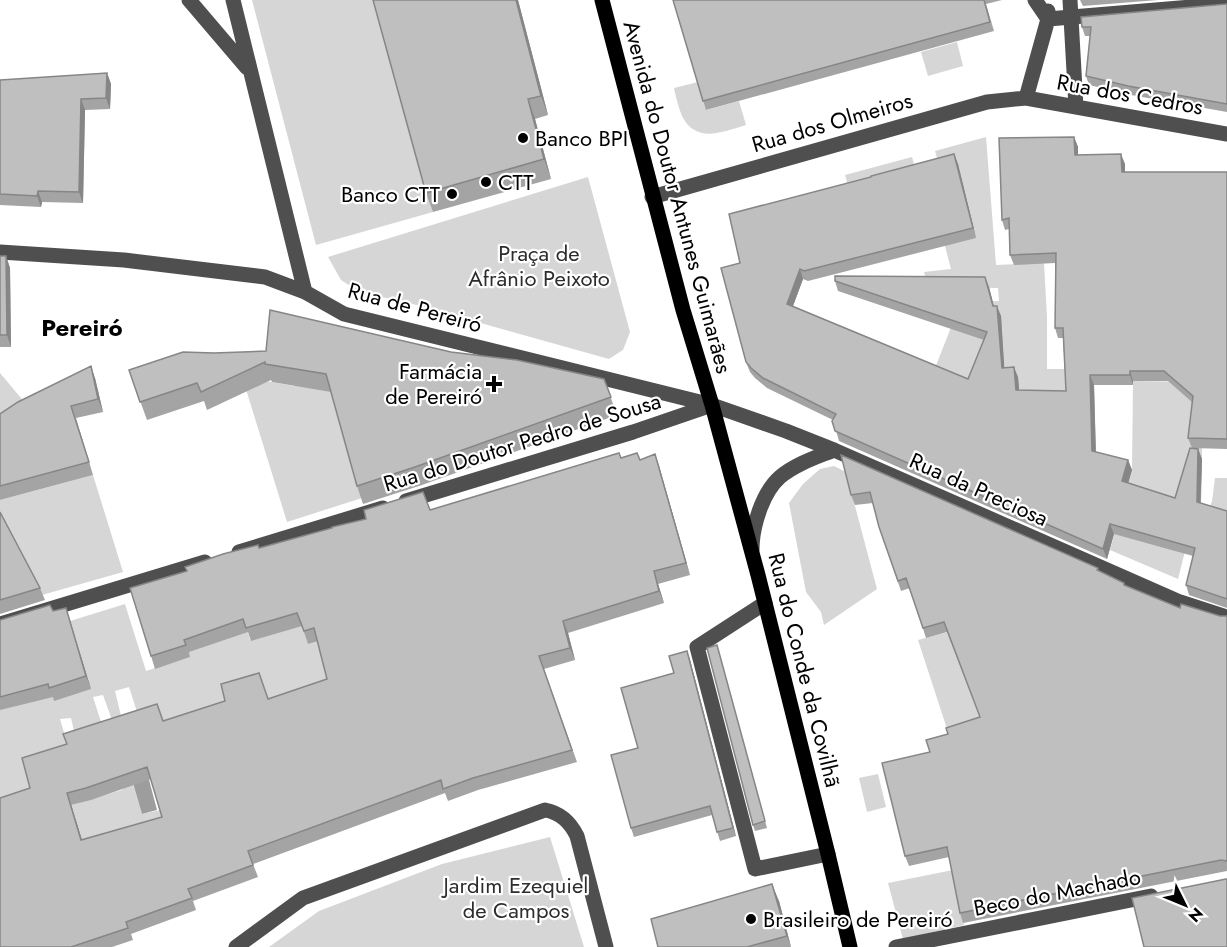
<svg xmlns="http://www.w3.org/2000/svg" width="1227" height="947" viewBox="0 0 1227 947" font-family="Jost,sans-serif">
<style>
.green{fill:#d6d6d6}
.water{fill:#9d9d9d}
.lines{fill:none;stroke-linecap:round;stroke-linejoin:round}
.minor{stroke:#4f4f4f;stroke-width:15}
.major{stroke:#000;stroke-width:15}
.wall{fill:#a4a4a4;fill-rule:evenodd}
.shaded-wall{fill:#868686}
.building{fill:#bfbfbf;stroke:#868686;stroke-width:1.5;fill-rule:evenodd}
.poi-dot{fill:#000;stroke:#fff;stroke-width:2}
.labels{text-anchor:middle;stroke-width:4.5;stroke-linejoin:round;paint-order:stroke}
.street-label{font-size:22px;fill:#000;stroke:#fff}
.poi-label{font-size:22px;fill:#000;stroke:#fff;text-anchor:start}
.park-label{font-size:22px;fill:#2d2d2d;stroke:#fff}
.neighbourhood-label{font-size:24px;font-weight:bold;fill:#000;stroke:#fff}
</style>
<rect width="100%" height="100%" fill="#fff"/>
<path class="green" d="M 252,0 L 375,0 L 433,212 L 316,245 Z
M 957,42 L 963,66 L 928,76 L 921,52 Z
M 698,82 L 707,110 L 739,101 L 746,125 C 722,132 696,144 682,116 C 678,107 676,97 674,88 Z
M 986,137 L 996,265 L 1044,263 L 1047,317 L 1047,369 L 1068,369 L 1094,385 L 1008,406 L 933,373 L 961,302 L 999,301 L 998,288 L 928,287 L 924,272 L 951,269 L 945,246 L 940,168 L 935,151 Z
M 912,157 L 917,175 L 861,232 L 845,175 Z
M 588,177 L 630,332 L 623,350 L 609,359 L 402,301 L 361,293 L 341,280 L 328,257 Z
M 317,337 L 362,498 L 287,522 L 240,370 L 266,381 L 294,386 Z
M 0,373 L 31,410 L 0,430 Z
M 1133,381 L 1204,382 L 1201,488 L 1178,579 L 1110,550 L 1132,470 Z
M 834,466 L 846,472 L 877,589 L 824,625 L 821,612 L 806,592 L 789,503 L 803,484 L 820,469 Z
M 93,475 L 123,572 L 42,595 L 0,549 L 0,500 Z
M 1215,478 L 1227,478 L 1227,520 L 1201,531 L 1212,501 Z
M 125,604 L 146,671 L 190,657 L 180,625 L 248,632 L 250,640 L 302,625 L 319,640 L 333,696 L 233,725 L 167,733 L 138,715 L 129,687 L 115,691 L 122,720 L 113,723 L 103,695 L 93,697 L 104,731 L 76,740 L 71,718 L 60,719 L 71,756 L 39,812 L 0,812 L 0,699 L 89,684 L 70,621 Z
M 948,632 L 983,727 L 950,738 L 918,640 Z
M 878,774 L 886,807 L 867,812 L 859,778 Z
M 131,778 L 142,814 L 161,810 L 168,829 L 0,857 L 71,805 L 122,790 Z
M 550,837 L 584,947 L 269,947 L 319,911 L 442,864 Z
M 953,870 L 964,925 L 903,939 L 888,883 Z"/>
<path class="water" d="M 148,776 L 157,810 L 142,814 L 132,780 Z"/>
<g class="lines">
<path class="minor" d="M 189,0 L 247,68
M 233,0 L 305,292
M 1035,0 L 1048,19 L 1227,4
M 1070,0 L 1076,107
M 1026,98 L 1048,19 L 1048,11
M 652,197 L 987,102 L 1026,98 L 1227,134
M 0,252 L 124,260 L 265,277 L 305,292 L 344,314 L 712,405 L 786,431 L 834,450 L 1180,602 L 1227,617
M 406,501 L 633,432 L 712,405
M 752,550 C 752,527 762,493 780,477 C 795,464 817,457 834,450
M 239,552 L 383,508
M 765,603 L 697,647 L 755,869 L 828,854
M 0,624 L 205,562
M 236,947 L 303,898 L 545,810 C 561,813 570,822 577,836 L 606,947
M 896,947 L 1151,896"/>
<path class="major" d="M 602,0 L 683,310 L 712,405 L 758,575 L 828,854 L 850,947"/>
</g>
<path class="wall" d="M 373,0 L 518,0 L 548,115 L 535,119 L 551,179 L 433,212 L 426,193 Z
M 673,0 L 1002,0 L 986,4 L 994,31 L 706,110 Z
M 1080,0 L 1158,0 L 1083,6 Z
M 1227,4 L 1227,112 L 1131,95 L 1089,85 L 1086,76 L 1090,36 L 1085,36 L 1082,27 Z
M 107,73 L 111,84 L 110,109 L 85,110 L 83,203 L 42,202 L 41,207 L 0,205 L 0,80 Z
M 1074,137 L 1078,147 L 1078,155 L 1125,164 L 1125,172 L 1227,172 L 1227,449 L 1192,448 L 1188,438 L 1192,402 L 1168,381 L 1133,381 L 1133,385 L 1094,385 L 1096,452 L 1128,460 L 1132,470 L 1128,483 L 1175,498 L 1198,449 L 1202,459 L 1201,503 L 1227,511 L 1227,608 L 1189,595 L 1186,585 L 1193,556 L 1114,534 L 1107,559 L 839,441 L 833,420 L 767,388 L 755,378 L 750,372 L 746,362 L 740,263 L 871,177 L 954,154 L 958,164 L 976,238 L 808,281 L 803,279 L 793,306 L 968,379 L 984,340 L 838,291 L 835,281 L 989,287 L 994,306 L 1001,316 L 1004,368 L 1018,377 L 1019,390 L 1066,391 L 1063,338 L 1058,338 L 1055,328 L 1055,263 L 1014,265 L 1010,255 L 1009,229 L 1005,230 L 1002,220 Z
M 0,256 L 6,256 L 10,268 L 11,347 L 0,347 Z
M 451,352 L 604,379 L 617,415 L 422,485 L 363,504 L 357,486 L 331,392 L 272,382 L 271,380 L 207,410 L 204,401 L 147,420 L 129,370 L 214,353 Z
M 95,378 L 103,412 L 76,418 L 93,475 L 0,500 L 0,414 Z
M 655,454 L 659,466 L 690,575 L 658,584 L 664,603 L 568,633 L 575,660 L 544,669 L 577,762 L 478,790 L 448,801 L 445,793 L 253,864 L 258,877 L 193,901 L 196,910 L 131,934 L 133,940 L 112,947 L 0,947 L 30,788 L 163,721 L 268,699 L 327,679 L 318,641 L 308,644 L 302,626 L 251,641 L 248,632 L 189,652 L 190,657 L 155,669 L 151,656 L 260,548 L 430,510 L 621,458 L 640,460 ZM 151,779 L 162,817 L 82,840 L 71,805 L 91,800 Z
M 841,455 L 1098,568 L 1099,571 L 1125,586 L 1180,608 L 1220,616 L 1227,616 L 1227,871 L 963,923 L 960,913 L 949,857 L 909,866 L 905,856 L 930,752 L 948,734 L 980,717 L 947,632 L 926,638 L 910,588 L 901,591 L 879,527 L 873,503 L 855,505 L 851,495 Z
M 0,512 L 40,588 L 45,600 L 0,614 Z
M 53,611 L 70,621 L 91,689 L 54,701 L 53,697 L 0,710 L 0,620 Z
M 717,645 L 767,828 L 755,831 L 753,825 Z
M 687,651 L 690,660 L 736,836 L 720,841 L 712,815 L 634,837 L 631,828 L 674,673 Z
M 779,901 L 791,947 L 658,947 Z"/>
<path class="shaded-wall" d="M 516,0 L 518,0 L 548,115 L 541,96 Z
M 107,73 L 111,84 L 110,109 L 106,98 Z
M 81,99 L 85,110 L 83,203 L 79,192 Z
M 528,99 L 535,119 L 551,179 L 544,159 Z
M 1074,137 L 1078,147 L 1078,165 L 1075,155 Z
M 954,154 L 958,164 L 976,238 L 973,228 Z
M 1121,154 L 1125,164 L 1125,182 L 1122,172 Z
M 38,191 L 42,202 L 41,207 L 37,196 Z
M 6,256 L 10,268 L 11,347 L 7,335 Z
M 800,269 L 803,279 L 790,314 L 787,304 Z
M 985,277 L 989,287 L 996,316 L 993,306 Z
M 997,306 L 1001,316 L 1005,378 L 1002,368 Z
M 91,366 L 95,378 L 103,412 L 98,399 Z
M 1014,367 L 1018,377 L 1020,400 L 1016,390 Z
M 1130,371 L 1133,381 L 1133,385 L 1130,375 Z
M 1090,375 L 1094,385 L 1096,461 L 1092,451 Z
M 1198,449 L 1202,459 L 1200,512 L 1197,502 Z
M 655,454 L 659,466 L 690,575 L 686,563 Z
M 1128,460 L 1132,470 L 1126,491 L 1122,481 Z
M 1110,524 L 1114,534 L 1107,559 L 1103,549 Z
M 654,571 L 658,584 L 664,603 L 659,591 Z
M 66,608 L 70,621 L 91,689 L 86,676 Z
M 563,621 L 568,633 L 575,660 L 570,648 Z
M 687,651 L 690,660 L 736,836 L 733,828 Z
M 67,793 L 71,805 L 86,853 L 81,840 Z
M 772,884 L 779,901 L 791,947 L 787,936 Z"/>
<path class="building" d="M 373,0 L 516,0 L 541,96 L 528,99 L 544,159 L 426,193 Z
M 673,0 L 984,0 L 990,22 L 703,101 Z
M 1227,4 L 1227,104 L 1128,86 L 1086,76 L 1091,27 L 1082,27 L 1081,17 Z
M 107,73 L 106,98 L 81,99 L 79,192 L 38,191 L 37,196 L 0,194 L 0,80 Z
M 1074,137 L 1075,155 L 1121,154 L 1122,172 L 1227,172 L 1227,439 L 1188,438 L 1193,396 L 1164,371 L 1130,371 L 1130,375 L 1090,375 L 1092,451 L 1128,460 L 1122,481 L 1175,498 L 1190,448 L 1198,449 L 1197,502 L 1227,511 L 1227,599 L 1186,585 L 1195,548 L 1110,524 L 1103,549 L 835,431 L 832,421 L 836,414 L 763,378 L 751,368 L 746,362 L 721,268 L 740,263 L 729,214 L 871,177 L 871,176 L 954,154 L 973,228 L 804,271 L 800,269 L 787,304 L 968,379 L 987,332 L 835,281 L 835,276 L 985,277 L 993,306 L 997,306 L 1002,368 L 1014,367 L 1016,390 L 1066,391 L 1063,328 L 1055,328 L 1056,253 L 1010,255 L 1009,218 L 1002,220 L 999,138 Z
M 0,256 L 6,256 L 7,335 L 0,335 Z
M 270,310 L 451,352 L 517,360 L 604,379 L 611,397 L 415,467 L 357,486 L 326,374 L 265,364 L 265,362 L 201,392 L 197,383 L 140,402 L 129,370 L 183,352 L 214,353 L 266,351 Z
M 91,366 L 98,399 L 71,406 L 89,462 L 0,486 L 0,414 L 18,402 Z
M 619,453 L 621,458 L 637,453 L 640,460 L 655,454 L 686,563 L 654,571 L 659,591 L 563,621 L 570,648 L 539,656 L 572,750 L 473,778 L 443,789 L 441,780 L 248,851 L 253,865 L 188,889 L 192,898 L 126,922 L 128,928 L 71,947 L 0,947 L 0,798 L 30,788 L 22,758 L 67,744 L 63,734 L 157,704 L 163,721 L 225,701 L 221,684 L 259,673 L 268,699 L 327,679 L 314,628 L 304,631 L 297,613 L 246,628 L 243,619 L 184,640 L 186,645 L 151,656 L 130,588 L 187,571 L 185,567 L 223,554 L 258,545 L 259,548 L 332,528 L 332,527 L 366,519 L 364,510 L 423,492 L 430,510 ZM 147,767 L 162,817 L 81,840 L 67,793 L 86,788 Z
M 841,455 L 1098,568 L 1097,570 L 1124,583 L 1124,585 L 1180,608 L 1181,604 L 1220,616 L 1227,616 L 1227,861 L 1221,860 L 960,913 L 947,847 L 905,856 L 882,763 L 930,752 L 926,740 L 948,734 L 946,728 L 980,717 L 944,622 L 923,628 L 906,578 L 898,581 L 879,527 L 870,492 L 851,495 Z
M 0,512 L 40,588 L 0,600 Z
M 50,605 L 53,611 L 66,608 L 86,676 L 49,688 L 48,684 L 0,697 L 0,620 Z
M 717,645 L 765,821 L 753,825 L 707,648 Z
M 687,651 L 733,828 L 717,832 L 710,806 L 631,828 L 611,755 L 638,748 L 621,688 L 674,673 L 669,656 Z
M 1226,879 L 1227,879 L 1227,947 L 1144,947 L 1132,898 Z
M 772,884 L 787,936 L 747,947 L 658,947 L 651,919 Z"/>
<g class="poi-dot">
<circle cx="523" cy="138" r="6"/>
<circle cx="486" cy="182" r="6"/>
<circle cx="452" cy="194" r="6"/>
<path d="M491 375h6v6h6v6h-6v6h-6v-6h-6v-6h6z"/>
<circle cx="751" cy="919" r="6"/>
</g>
<g class="labels">
<g class="street-label">
<text transform="translate(1130 94) rotate(10)" y="8">Rua dos Cedros</text>
<text transform="translate(832 122) rotate(-16)" y="8">Rua dos Olmeiros</text>
<text transform="translate(678 197) rotate(75)" y="8">Avenida do Doutor Antunes Guimarães</text>
<text transform="translate(415 307) rotate(15)" y="8">Rua de Pereiró</text>
<text transform="translate(522 442) rotate(-17)" y="8">Rua do Doutor Pedro de Sousa</text>
<text transform="translate(979 489) rotate(24)" y="8">Rua da Preciosa</text>
<text transform="translate(805 670) rotate(76)" y="8">Rua do Conde da Covilhã</text>
<text transform="translate(1057 892) rotate(-11)" y="8">Beco do Machado</text>
</g>
<g class="poi-label">
<text x="535" y="146">Banco BPI</text>
<text x="498" y="190">CTT</text>
<text x="440" y="202" text-anchor="end">Banco CTT</text>
<text x="482" y="379" text-anchor="end">Farmácia<tspan x="482" dy="25">de Pereiró</tspan></text>
<text x="763" y="927">Brasileiro de Pereiró</text>
</g>
<g class="park-label">
<text x="539" y="261">Praça de<tspan x="539" dy="25">Afrânio Peixoto</tspan></text>
<text x="516" y="893">Jardim Ezequiel<tspan x="516" dy="25">de Campos</tspan></text>
</g>
<g class="neighbourhood-label">
<text x="82" y="336">Pereiró</text>
</g>
</g>
<g transform="translate(1185 905) rotate(133)" stroke="#ffffff" stroke-width="4.5" paint-order="stroke">
<path d="M0-4.5L10 22L0 15L-10 22Z" fill="#000000"/>
<text y="-9" font-size="16" font-weight="bold" text-anchor="middle" fill="#000000">N</text>
</g>
</svg>
